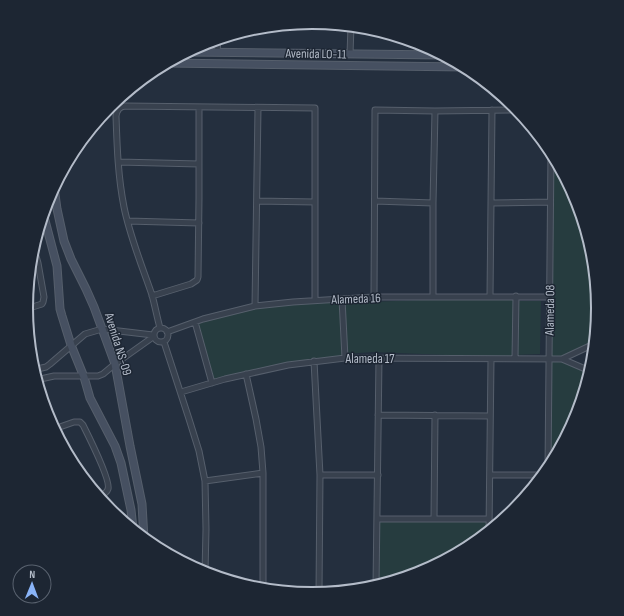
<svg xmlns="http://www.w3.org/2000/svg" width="624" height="616" viewBox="0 0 624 616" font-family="'Sofia Sans Condensed',sans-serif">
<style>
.green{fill:#263c3f}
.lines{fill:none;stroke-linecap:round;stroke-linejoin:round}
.street-casing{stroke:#565f6c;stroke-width:7}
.secondary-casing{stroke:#565f6c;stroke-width:9}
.street{stroke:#38414e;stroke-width:5}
.secondary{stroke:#465061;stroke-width:7}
.labels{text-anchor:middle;stroke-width:3;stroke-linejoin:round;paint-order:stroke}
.street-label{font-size:13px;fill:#b4bcc9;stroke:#1d2633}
.rim{fill:none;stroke:#b4bcc9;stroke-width:2}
</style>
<rect width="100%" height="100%" fill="#242f3e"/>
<path class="green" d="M 550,150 L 576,199 L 593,252 L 598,308 L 594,344 L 562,359 L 590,371 L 576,418 L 550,467 Z
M 515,296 L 516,301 L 541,301 L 540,354 L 515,355 L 515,358 L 374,352 L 345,354 L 345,358 L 314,361 L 212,383 L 195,322 L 277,303 L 342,299 L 345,342 L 346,303 Z
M 377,519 L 489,519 L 489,531 L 471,546 L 421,572 L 376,586 Z"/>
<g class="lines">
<g class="street-casing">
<path id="street" d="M 217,52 L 218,39
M 350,54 L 351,26
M 119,162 L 199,164
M 257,201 L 315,202
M 375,201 L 433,203
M 492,203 L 550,202
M 128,221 L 199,223
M 152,296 L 191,284 L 197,280 L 198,277 L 199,198 L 199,107
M 490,296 L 492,110
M 374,297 L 375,110 L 435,111 L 517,110
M 433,297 L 433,203 L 435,111
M 342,299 L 345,358
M 255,306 L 258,108
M 26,309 L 42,304 L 43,302 L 44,297 L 38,263 L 33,246
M 195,322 L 212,383
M154 335a7 7 0 1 1 14 0a7 7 0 1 1-14 0Z
M 160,328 C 157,317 155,306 152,295 C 142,266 130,237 124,207 C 118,177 117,146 116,116 C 117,110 119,107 125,106 L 315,108 L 315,300
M 167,332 L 203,319 L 255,306 L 293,302 L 374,297 L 550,297
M 164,342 L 189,419 L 199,451 L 205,481 L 206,529 L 205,573
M 515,358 L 516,296
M 562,359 L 594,344
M 314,361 L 320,475 L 319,593
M 33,370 L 46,367 L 50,364 L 85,334 L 102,329 L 153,335
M 246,374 L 256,419 L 261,447 L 263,473 L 263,589
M 36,380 L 54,376 L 98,376 L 103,374 L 115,364 L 153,337
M 181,392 L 225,379 L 288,365 L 345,358 L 562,359 L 590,371
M 378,415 L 490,416
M 54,429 L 74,422 L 80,422 L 83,425 C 88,435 111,481 108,489 C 107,493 102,495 98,496
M 548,469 L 551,151
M 320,475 L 378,475
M 490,475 L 543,475
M 205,481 L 263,473
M 377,519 L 489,519
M 434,519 L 435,415
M 489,531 L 491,359
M 376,586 L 379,358"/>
</g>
<g class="secondary-casing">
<path id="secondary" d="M 188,52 L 442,55
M 167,63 L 465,67
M 54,187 L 57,209 L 64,241 L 71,259 L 86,289 L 94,307 L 115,364 L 130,446 L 142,504 L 144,539
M 43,213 L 57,266 L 60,309 L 62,316 L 71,345 L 84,377 L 90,398 L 115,446 L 121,463 L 131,510 L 133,529"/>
</g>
<use href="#street" class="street"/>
<use href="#secondary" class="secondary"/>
</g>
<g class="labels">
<g class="street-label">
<text transform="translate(316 53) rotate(1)" y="5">Avenida LO-11</text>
<text transform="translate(356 298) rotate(-2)" y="5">Alameda 16</text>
<text transform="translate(549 310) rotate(-89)" y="5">Alameda 08</text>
<text transform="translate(119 344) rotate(73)" y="5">Avenida NS-09</text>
<text x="370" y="363">Alameda 17</text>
</g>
</g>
<path d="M0 0H624V616H0ZM33 308a279 279 0 1 1 558 0a279 279 0 1 1-558 0Z" fill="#1d2633" fill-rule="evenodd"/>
<path class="rim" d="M33 308a279 279 0 1 1 558 0a279 279 0 1 1-558 0Z"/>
<g transform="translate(32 584) rotate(1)"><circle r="19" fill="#1d2633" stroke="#59626f"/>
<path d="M0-3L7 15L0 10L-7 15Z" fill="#8ab4f8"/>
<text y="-6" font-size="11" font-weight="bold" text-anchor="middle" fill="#b4bcc9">N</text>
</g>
</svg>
